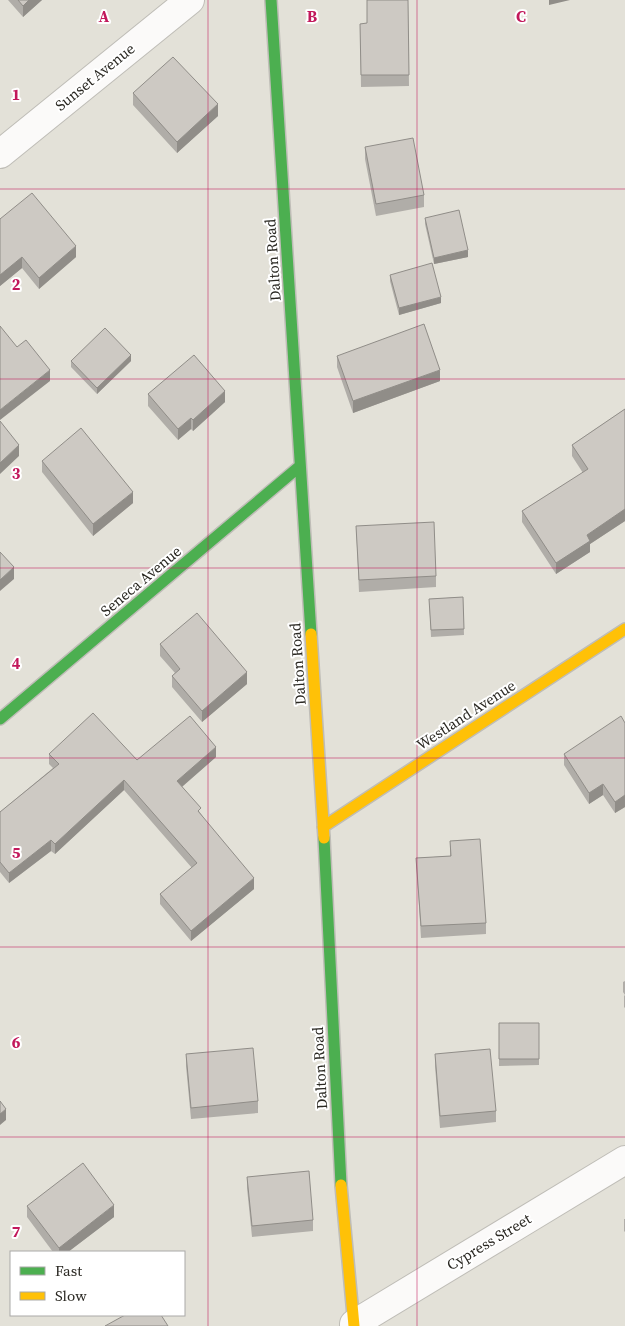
<svg xmlns="http://www.w3.org/2000/svg" width="625" height="1326" viewBox="0 0 625 1326" font-family="'Source Serif 4',serif">
<style>
.lines{fill:none;stroke-linecap:round;stroke-linejoin:round}
.street-casing{stroke:#bfbdb7;stroke-width:30}
.fast-casing{stroke:#bfbdb7;stroke-width:14}
.slow-casing{stroke:#bfbdb7;stroke-width:14}
.street{stroke:#fbfaf9;stroke-width:28}
.fast{stroke:#4caf50;stroke-width:11}
.slow{stroke:#ffc107;stroke-width:11}
.wall{fill:#b0ada8}
.shaded-wall{fill:#908d88}
.building{fill:#cdc9c3;stroke:#908d88}
.grid{fill:none;stroke:#c2185b;stroke-width:1;stroke-opacity:0.55}
.labels{text-anchor:middle;stroke-width:4;stroke-linejoin:round;paint-order:stroke}
.street-label{font-size:15px;fill:#2a2822;stroke:#fff}
.grid-label{font-size:16px;text-anchor:middle;font-weight:bold;fill:#c2185b;stroke:#fff;stroke-width:4;stroke-linejoin:round;paint-order:stroke}
</style>
<rect width="100%" height="100%" fill="#e3e1d8"/>
<g class="lines">
<g class="street-casing">
<path id="street" d="M 0,154 L 190,0
M 354,1324 L 625,1160"/>
</g>
<g class="fast-casing">
<path id="fast" d="M 271,0 L 311,634
M 0,719 L 300,466
M 324,838 L 341,1185"/>
</g>
<g class="slow-casing">
<path id="slow" d="M 311,634 L 324,838
M 323,827 L 625,629
M 341,1185 L 354,1326"/>
</g>
<use href="#street" class="street"/>
<use href="#fast" class="fast"/>
<use href="#slow" class="slow"/>
</g>
<path class="wall" d="M 8,0 L 42,0 L 23,17 Z
M 408,0 L 409,86 L 361,87 L 360,24 L 367,23 Z
M 133,93 L 218,116 L 177,153 L 133,105 Z
M 365,147 L 424,195 L 424,207 L 376,216 L 365,159 Z
M 425,218 L 468,257 L 434,264 L 425,224 Z
M 0,219 L 76,257 L 39,289 L 22,268 L 0,286 Z
M 390,275 L 441,303 L 399,315 L 390,281 Z
M 337,356 L 440,381 L 353,413 L 337,367 Z
M 71,361 L 131,361 L 97,394 L 71,367 Z
M 148,394 L 225,402 L 193,431 L 191,429 L 178,440 L 148,406 Z
M 625,409 L 625,521 L 590,544 L 590,552 L 556,574 L 522,522 L 522,511 L 583,473 L 572,456 L 572,445 Z
M 42,461 L 133,503 L 93,536 L 42,472 Z
M 356,526 L 436,576 L 436,587 L 359,592 Z
M 463,597 L 464,635 L 431,637 L 429,599 Z
M 160,644 L 247,684 L 202,722 L 172,687 L 172,676 L 175,673 L 160,656 Z
M 625,723 L 625,807 L 615,813 L 603,795 L 589,804 L 564,765 L 564,754 Z
M 49,754 L 137,760 L 216,757 L 182,787 L 254,889 L 191,941 L 160,904 L 160,894 L 192,868 L 124,790 L 55,854 L 51,851 L 9,883 L 0,872 L 0,812 L 53,768 L 49,764 Z
M 450,841 L 486,923 L 486,934 L 421,938 L 416,858 L 450,856 Z
M 625,981 L 625,995 L 623,992 L 623,982 Z
M 625,995 L 625,1008 L 624,1007 L 624,996 Z
M 499,1023 L 539,1023 L 539,1065 L 499,1066 Z
M 186,1054 L 258,1101 L 258,1113 L 191,1119 L 186,1066 Z
M 435,1054 L 496,1111 L 496,1122 L 440,1128 L 435,1066 Z
M 247,1177 L 313,1220 L 313,1231 L 252,1237 L 247,1188 Z
M 27,1206 L 114,1217 L 68,1252 L 53,1252 L 27,1217 Z
M 624,1219 L 625,1219 L 625,1232 L 624,1231 Z"/>
<path class="shaded-wall" d="M 29,0 L 42,0 L 23,17 L 23,6 Z
M 549,0 L 570,0 L 549,5 Z
M 218,104 L 218,116 L 177,153 L 177,142 Z
M 76,246 L 76,257 L 39,289 L 39,278 Z
M 468,250 L 468,257 L 434,264 L 434,258 Z
M 22,257 L 22,268 L 0,286 L 0,275 Z
M 441,297 L 441,303 L 399,315 L 399,308 Z
M 131,355 L 131,361 L 97,394 L 97,388 Z
M 50,370 L 50,381 L 0,420 L 0,410 Z
M 440,370 L 440,381 L 353,413 L 353,401 Z
M 225,391 L 225,402 L 193,431 L 193,420 Z
M 191,418 L 191,429 L 178,440 L 178,429 Z
M 19,445 L 19,456 L 0,474 L 0,463 Z
M 133,492 L 133,503 L 93,536 L 93,524 Z
M 625,509 L 625,521 L 590,544 L 590,552 L 556,574 L 556,563 L 587,535 Z
M 14,567 L 14,579 L 0,591 L 0,580 Z
M 247,672 L 247,684 L 202,722 L 202,711 Z
M 216,747 L 216,757 L 177,791 L 177,781 Z
M 124,780 L 124,790 L 55,854 L 55,844 Z
M 603,784 L 603,795 L 589,804 L 589,793 Z
M 625,795 L 625,807 L 615,813 L 615,802 Z
M 51,840 L 51,851 L 9,883 L 9,873 Z
M 254,878 L 254,889 L 191,941 L 191,931 Z
M 6,1109 L 6,1120 L 0,1125 L 0,1114 Z
M 114,1205 L 114,1217 L 68,1252 L 59,1252 L 59,1248 Z"/>
<path class="building" d="M 18,0 L 29,0 L 23,6 Z
M 367,0 L 408,0 L 409,75 L 361,75 L 360,24 L 367,23 Z
M 173,57 L 218,104 L 177,142 L 133,93 Z
M 413,138 L 424,195 L 376,204 L 365,147 Z
M 32,193 L 76,246 L 39,278 L 22,257 L 0,275 L 0,219 Z
M 459,210 L 468,250 L 434,258 L 425,218 Z
M 432,263 L 441,297 L 399,308 L 390,275 Z
M 424,324 L 440,370 L 353,401 L 337,356 Z
M 0,326 L 17,347 L 26,340 L 50,370 L 0,410 Z
M 105,328 L 131,355 L 97,388 L 71,361 Z
M 194,355 L 225,391 L 193,420 L 191,418 L 178,429 L 148,394 Z
M 625,409 L 625,509 L 587,535 L 590,541 L 556,563 L 522,511 L 588,469 L 572,445 Z
M 0,421 L 19,445 L 0,463 Z
M 81,428 L 133,492 L 93,524 L 42,461 Z
M 434,522 L 436,576 L 359,580 L 356,526 Z
M 0,552 L 14,567 L 0,580 Z
M 463,597 L 464,629 L 431,630 L 429,599 Z
M 197,613 L 247,672 L 202,711 L 172,676 L 180,669 L 160,644 Z
M 93,713 L 137,760 L 190,716 L 216,747 L 177,781 L 201,808 L 198,811 L 254,878 L 191,931 L 160,894 L 197,863 L 124,780 L 55,844 L 51,840 L 9,873 L 0,862 L 0,812 L 59,764 L 49,754 Z
M 621,716 L 625,723 L 625,795 L 615,802 L 603,784 L 589,793 L 564,754 Z
M 480,839 L 486,923 L 421,926 L 416,858 L 451,856 L 450,841 Z
M 499,1023 L 539,1023 L 539,1059 L 499,1059 Z
M 253,1048 L 258,1101 L 191,1108 L 186,1054 Z
M 490,1049 L 496,1111 L 440,1116 L 435,1054 Z
M 0,1101 L 6,1109 L 0,1114 Z
M 83,1163 L 114,1205 L 59,1248 L 27,1206 Z
M 309,1171 L 313,1220 L 252,1226 L 247,1177 Z
M 125,1315 L 161,1315 L 168,1326 L 105,1326 Z"/>
<path class="grid" d="M 208,0 L 208,1326M 417,0 L 417,1326M 0,189 L 625,189M 0,379 L 625,379M 0,568 L 625,568M 0,758 L 625,758M 0,947 L 625,947M 0,1137 L 625,1137"/>
<g class="labels">
<g class="street-label">
<text transform="translate(95 77) rotate(-39)" y="5">Sunset Avenue</text>
<text transform="translate(273 260) rotate(-94)" y="5">Dalton Road</text>
<text transform="translate(141 581) rotate(-40)" y="5">Seneca Avenue</text>
<text transform="translate(298 664) rotate(-94)" y="5">Dalton Road</text>
<text transform="translate(466 715) rotate(-33)" y="5">Westland Avenue</text>
<text transform="translate(320 1068) rotate(-93)" y="5">Dalton Road</text>
<text transform="translate(489 1242) rotate(-31)" y="5">Cypress Street</text>
</g>
</g>
<g class="grid-label">
<text x="104" y="22">A</text>
<text x="312" y="22">B</text>
<text x="521" y="22">C</text>
<text x="16" y="100">1</text>
<text x="16" y="290">2</text>
<text x="16" y="479">3</text>
<text x="16" y="669">4</text>
<text x="16" y="858">5</text>
<text x="16" y="1048">6</text>
<text x="16" y="1237">7</text>
</g>
<rect x="10" y="1251" width="175" height="65" fill="#ffffff" stroke="#aaa9a7"/>
<rect x="20" y="1267" width="25" height="8" fill="#4caf50" stroke="#aaa9a7"/>
<text x="55" y="1276" font-size="15" fill="#2a2822">Fast</text>
<rect x="20" y="1292" width="25" height="8" fill="#ffc107" stroke="#aaa9a7"/>
<text x="55" y="1301" font-size="15" fill="#2a2822">Slow</text>
</svg>
